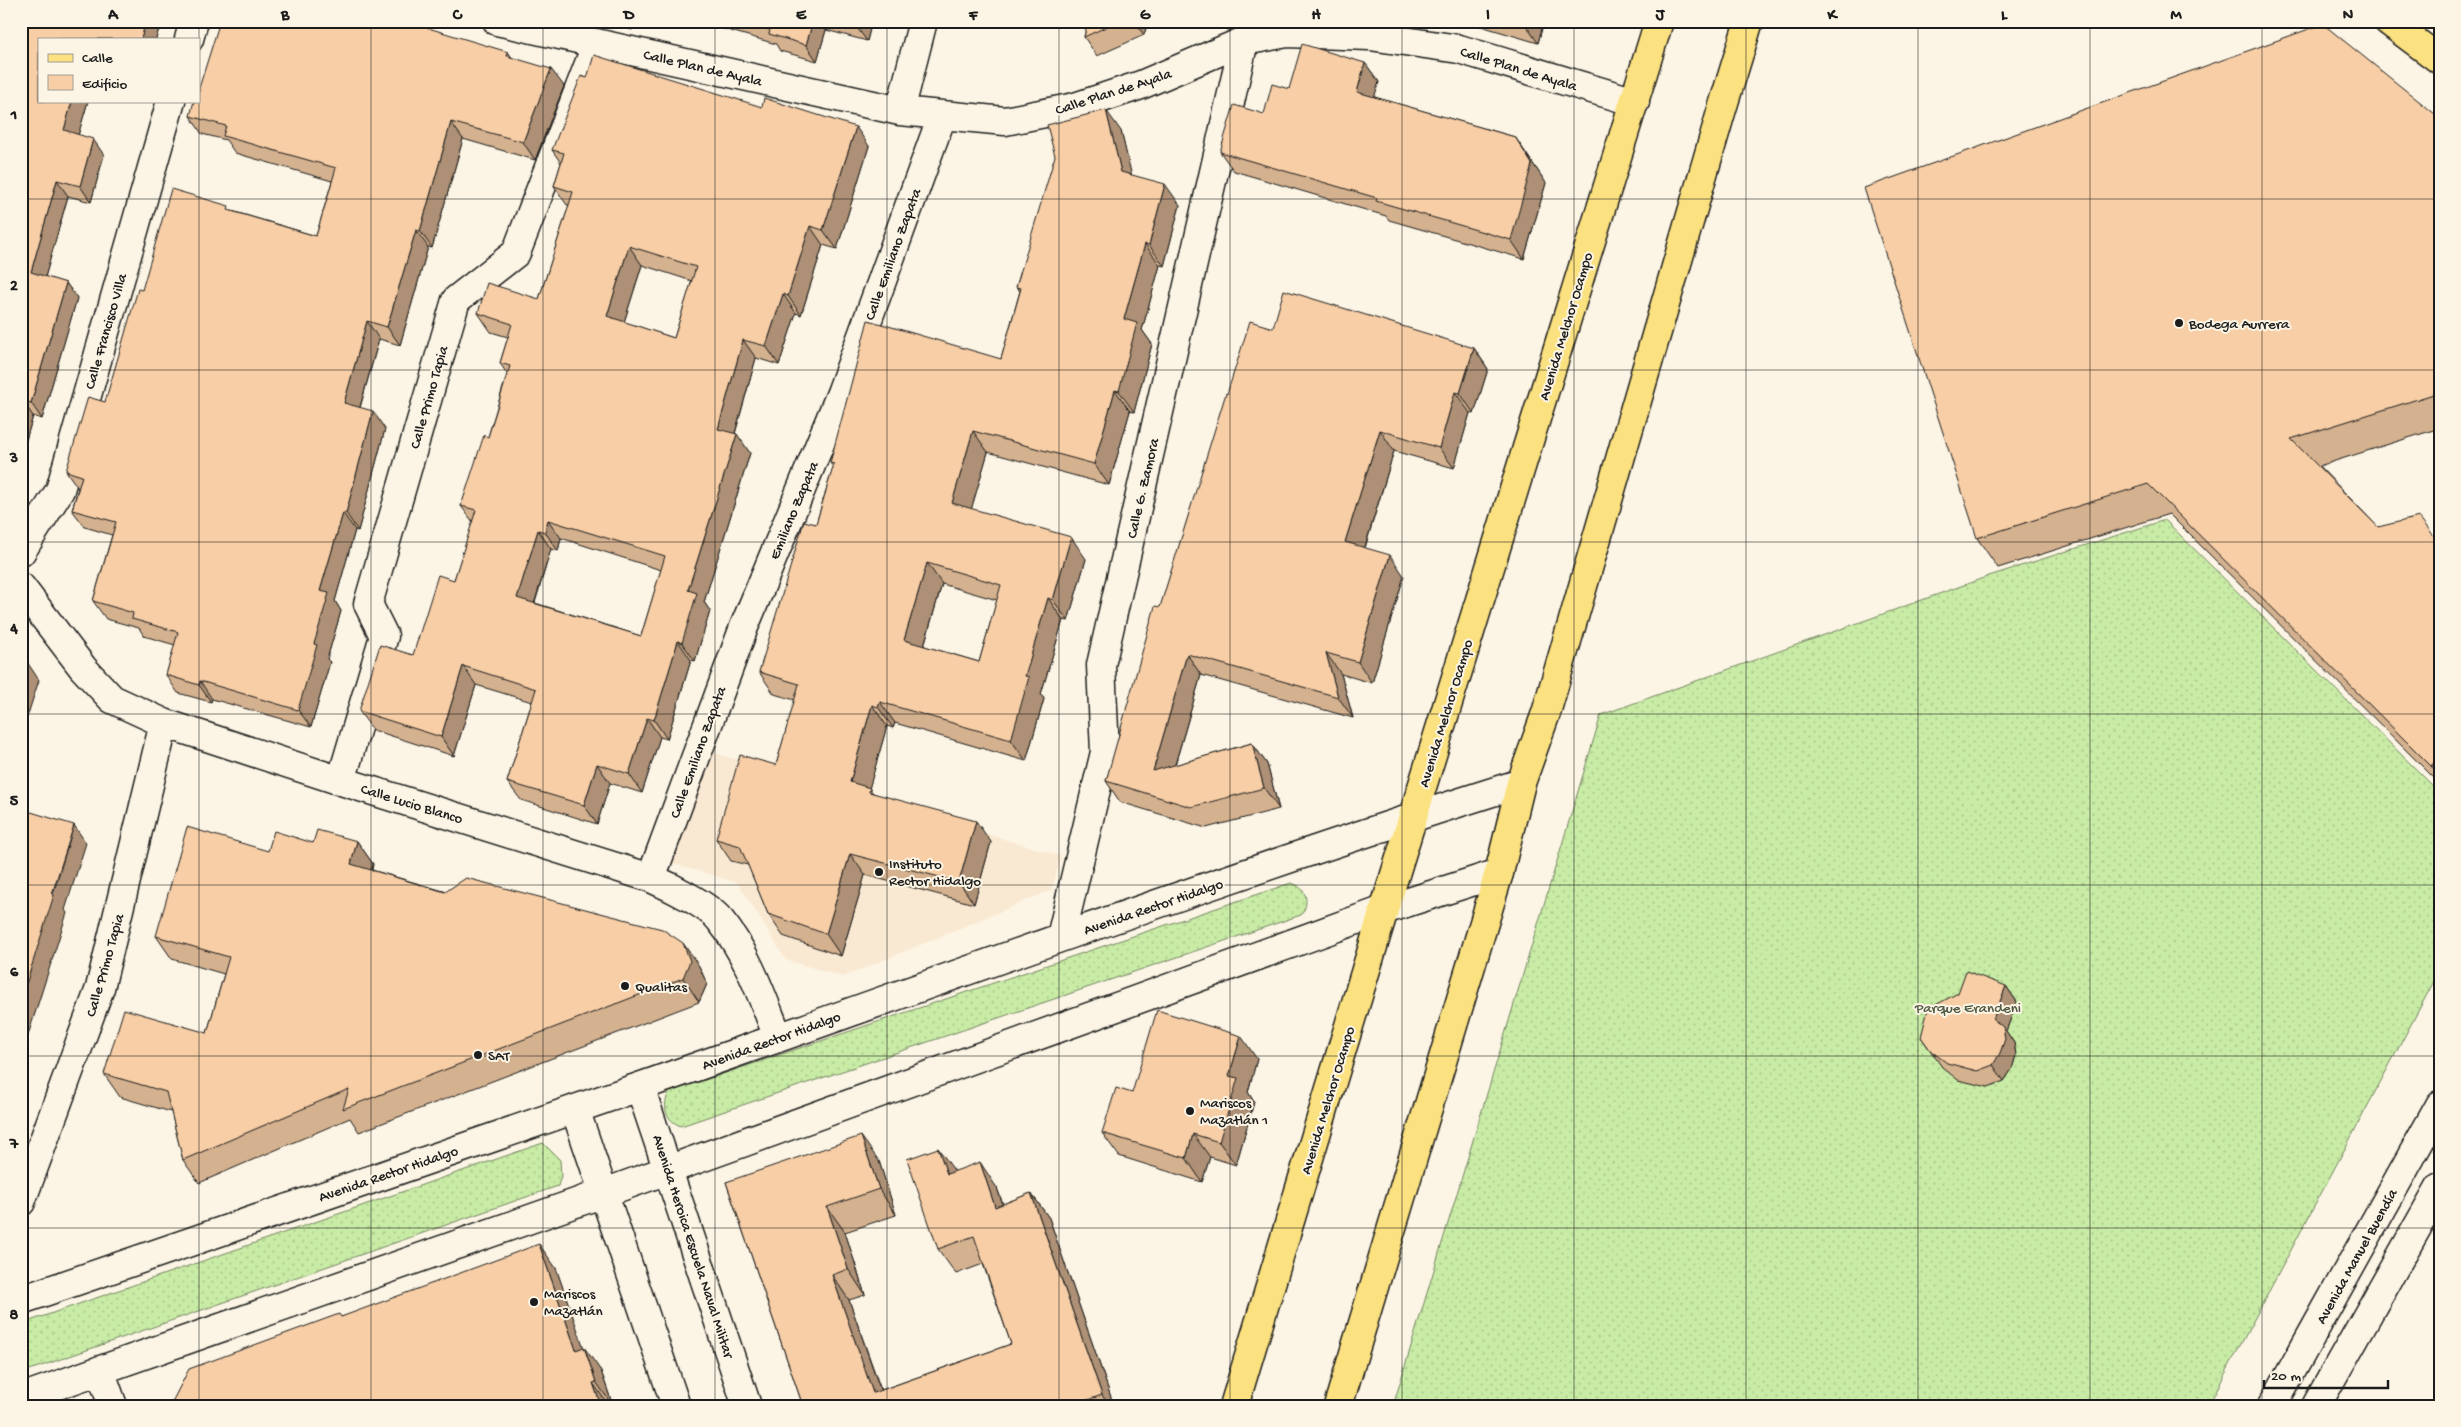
<svg xmlns="http://www.w3.org/2000/svg" width="2461" height="1427" viewBox="0 0 2461 1427" font-family="'Gochi Hand',sans-serif">
<style>
.built{fill:#fae9d2}
.grass{fill:url(#grass-dots);stroke:#728460}
.lines{fill:none;stroke-linecap:round;stroke-linejoin:round}
.minor-casing{stroke:#1c1c1c;stroke-width:31}
.major-casing{stroke:#1c1c1c;stroke-width:31}
.minor{stroke:#fcf5e5;stroke-width:28}
.major{stroke:#fbe180;stroke-width:28}
.wall{fill:#d4b18f;stroke:#1c1c1c;fill-rule:evenodd}
.shaded-wall{fill:#ad9074;stroke:#1c1c1c}
.building{fill:#f7cea6;stroke:#1c1c1c;fill-rule:evenodd}
.grid{fill:none;stroke:#1c1c1c;stroke-width:1;stroke-opacity:0.55}
.poi-dot{fill:#1c1c1c;stroke:#fcf5e5;stroke-width:2}
.labels{text-anchor:middle;stroke-width:4;stroke-linejoin:round;paint-order:stroke}
.street-label{font-size:15px;fill:#1c1c1c;stroke:#fcf5e5}
.poi-label{font-size:15px;fill:#1c1c1c;stroke:#fcf5e5;text-anchor:start}
.park-label{font-size:15px;fill:#505a45;stroke:#fcf5e5}
.neatline{fill:none;stroke:#1c1c1c;stroke-width:2}
.grid-label{font-size:16px;text-anchor:middle;font-weight:bold;fill:#1c1c1c}
</style>
<defs>
<pattern id="grass-dots" width="8" height="8" patternUnits="userSpaceOnUse" patternTransform="scale(1.25)"><rect width="8" height="8" fill="#c8eba5"/><path d="M2 2h.1M6 6h.1" fill="none" stroke="#abc98d" stroke-width="1.8" stroke-linecap="round"/></pattern>
</defs>
<rect width="100%" height="100%" fill="#fcf5e5"/>
<filter id="ink" filterUnits="userSpaceOnUse"><feTurbulence type="fractalNoise" baseFrequency=".02" numOctaves="2"/><feDisplacementMap in="SourceGraphic" scale="10" xChannelSelector="R" yChannelSelector="G"/><feConvolveMatrix kernelMatrix="1 2 1 2 8 2 1 2 1" color-interpolation-filters="sRGB"/></filter>
<g filter="url(#ink)">
<path class="built" d="M 701,749 L 1061,856 L 1052,890 L 843,977 L 786,960 L 738,883 L 666,861 Z"/>
<path class="grass" d="M 2165,520 L 2440,793 L 2440,970 L 2208,1406 L 1393,1406 L 1601,715 L 1989,576 Z
M 1291,883 C 1307,887 1310,903 1301,915 L 681,1126 C 665,1120 662,1107 669,1092 Z
M 543,1143 L 560,1160 L 561,1176 L 558,1186 L 21,1373 L 21,1324 Z"/>
<g class="lines">
<g class="minor-casing">
<path id="minor" d="M 497,21 L 900,111 L 1005,121 L 1075,107 L 1141,85 L 1244,41 L 1287,33 L 1370,36 L 1459,49 L 1635,102
M 189,39 L 194,21
M 900,111 L 923,21
M 21,552 L 60,490 L 171,101
M 21,587 L 83,668 L 112,699 L 164,723 L 341,781 L 651,878 C 669,886 708,905 720,920 C 748,954 762,997 778,1037
M 341,781 L 384,636 L 368,604 L 456,300 L 516,253 L 597,43
M 651,878 L 744,627 L 841,393 L 942,116
M 1061,937 L 1105,752 L 1101,665 L 1244,41
M 640,1087 L 747,1406
M 575,1109 L 676,1406
M 21,1202 L 100,988 L 164,723
M 21,1300 C 227,1229 434,1159 639,1087 C 933,984 1224,876 1521,783
M 100,1370 L 113,1406
M 21,1398 L 604,1193 L 1384,910 L 1499,873
M 2272,1406 L 2440,1105
M 2316,1406 L 2440,1187"/>
</g>
<g class="major-casing">
<path id="major" d="M 2388,21 L 2440,60
M 1234,1406 L 1384,910 L 1659,21
M 1338,1406 L 1499,873 L 1521,783 L 1546,713 L 1722,109 L 1749,21"/>
</g>
<use href="#minor" class="minor"/>
<use href="#major" class="major"/>
</g>
<path class="wall" d="M 21,21 L 161,21 L 156,39 L 39,39 L 88,101 L 78,135 L 104,155 L 91,202 L 68,196 L 45,277 L 66,283 L 77,298 L 42,419 L 33,416 L 21,457 Z
M 605,21 L 634,21 L 632,30 Z
M 696,21 L 872,21 L 867,41 L 826,30 L 817,61 L 780,51 L 776,44 Z
M 1012,21 L 1030,21 L 1029,26 Z
M 1088,21 L 1148,21 L 1144,35 L 1097,56 L 1084,37 Z
M 1464,21 L 1544,21 L 1538,43 Z
M 508,52 L 512,58 L 564,86 L 535,160 L 463,139 L 432,248 L 428,247 L 400,345 L 379,339 L 360,408 L 385,429 L 358,531 L 355,530 L 335,601 L 341,611 L 327,659 L 330,662 L 311,727 L 212,699 L 211,702 L 178,693 L 166,675 L 175,645 L 144,636 L 139,628 L 106,619 L 93,601 L 112,535 L 85,527 L 72,510 L 78,488 L 66,471 L 105,402 L 142,290 L 232,211 L 316,236 L 332,181 L 235,153 L 226,140 L 202,134 L 190,116 Z
M 1365,63 L 1379,82 L 1374,97 L 1515,137 L 1546,183 L 1524,259 L 1389,220 L 1386,216 L 1234,171 L 1220,152 L 1264,114 L 1289,89 Z
M 2440,118 L 2440,428 L 2319,466 L 2378,527 L 2438,541 L 2440,536 L 2440,784 L 2169,514 L 1998,568 L 1977,538 Z
M 1121,131 L 1131,175 L 1180,205 L 1164,266 L 1160,265 L 1142,330 L 1152,344 L 1134,412 L 1130,411 L 1109,485 L 988,452 L 971,509 L 1086,559 L 1068,621 L 1063,620 L 1041,694 L 1044,699 L 1026,761 L 895,723 L 893,728 L 887,726 L 869,788 L 873,793 L 991,842 L 974,904 L 865,875 L 841,956 L 783,936 L 768,914 L 748,865 L 731,861 L 716,839 L 776,765 L 795,700 L 774,694 L 759,672 L 816,524 L 833,467 L 830,463 L 1001,359 L 1020,291 L 1016,287 ZM 942,584 L 997,600 L 979,662 L 924,646 Z
M 869,146 L 837,249 L 823,245 L 801,315 L 796,313 L 779,365 L 756,358 L 735,434 L 750,453 L 704,602 L 710,611 L 695,661 L 691,660 L 667,739 L 660,737 L 642,793 L 610,783 L 597,824 L 521,800 L 507,782 L 532,702 L 476,685 L 454,756 L 373,730 L 359,711 L 413,655 L 454,580 L 473,522 L 461,506 L 488,437 L 507,374 L 500,363 L 508,337 L 491,332 L 478,313 L 539,299 L 569,205 L 567,205 L 554,186 L 561,163 L 552,150 ZM 642,265 L 692,281 L 674,338 L 624,322 ZM 561,538 L 661,570 L 641,636 L 535,603 L 551,549 L 558,551 Z
M 1273,328 L 1474,348 L 1488,369 L 1474,414 L 1470,413 L 1454,468 L 1394,451 L 1365,548 L 1404,576 L 1372,683 L 1341,674 L 1353,718 L 1201,675 L 1175,765 L 1252,743 L 1267,764 L 1279,809 L 1206,828 L 1120,802 L 1106,781 L 1227,394 Z
M 357,841 L 373,864 L 372,870 L 699,966 L 707,984 L 699,1002 L 359,1132 L 350,1118 L 199,1183 L 183,1160 L 171,1112 L 120,1097 L 104,1074 L 207,1033 L 224,974 L 172,959 L 156,936 L 313,843 Z
M 2006,986 L 2017,1002 L 2006,1031 L 2014,1043 L 2016,1055 L 2012,1069 L 2004,1081 L 1988,1087 L 1958,1080 L 1942,1067 L 1921,1037 Z
M 1257,1059 L 1248,1092 L 1254,1102 L 1236,1165 L 1210,1157 L 1202,1182 L 1119,1156 L 1102,1133 L 1132,1093 Z
M 879,1161 L 896,1215 L 845,1232 L 865,1295 L 849,1300 L 881,1390 L 1011,1344 L 983,1264 L 956,1274 L 938,1249 L 955,1171 L 997,1188 L 1003,1204 L 1031,1193 L 1049,1218 L 1114,1406 L 803,1406 L 726,1182 Z
M 556,1268 L 583,1348 L 601,1371 L 613,1406 L 173,1406 L 341,1317 Z"/>
<path class="shaded-wall" d="M 146,21 L 161,21 L 156,39 L 141,39 Z
M 626,21 L 634,21 L 632,30 Z
M 813,21 L 820,21 L 826,30 L 817,61 L 806,45 Z
M 856,21 L 872,21 L 867,41 L 855,25 Z
M 1025,21 L 1030,21 L 1029,26 Z
M 1134,21 L 1148,21 L 1144,35 Z
M 1523,21 L 1544,21 L 1538,43 Z
M 508,52 L 520,69 L 507,56 Z
M 1365,63 L 1379,82 L 1370,111 L 1357,92 Z
M 551,69 L 564,86 L 535,160 L 523,142 Z
M 72,101 L 88,101 L 75,146 L 64,130 Z
M 1106,110 L 1121,131 L 1136,193 L 1121,172 Z
M 451,122 L 463,139 L 432,248 L 420,231 Z
M 856,127 L 869,146 L 837,249 L 823,230 Z
M 1515,137 L 1546,183 L 1524,259 L 1511,240 Z
M 93,139 L 104,155 L 91,202 L 80,186 Z
M 57,180 L 68,196 L 42,288 L 31,272 Z
M 1165,184 L 1180,205 L 1164,266 L 1149,245 Z
M 810,226 L 823,245 L 801,315 L 788,296 Z
M 416,230 L 428,247 L 400,345 L 387,327 Z
M 1145,244 L 1160,265 L 1142,330 L 1152,344 L 1134,412 L 1119,391 L 1124,319 Z
M 629,246 L 642,265 L 620,335 L 607,316 Z
M 66,283 L 77,298 L 42,419 L 31,403 Z
M 783,294 L 796,313 L 779,365 L 766,346 Z
M 367,321 L 379,339 L 356,421 L 344,403 Z
M 743,340 L 756,358 L 731,447 L 718,429 Z
M 1474,348 L 1488,369 L 1474,414 L 1460,393 Z
M 1115,390 L 1130,411 L 1109,485 L 1094,464 Z
M 1455,392 L 1470,413 L 1454,468 L 1439,448 Z
M 22,400 L 33,416 L 21,457 L 21,402 Z
M 373,411 L 385,429 L 358,531 L 346,513 Z
M 1380,430 L 1394,451 L 1360,563 L 1345,542 Z
M 973,431 L 988,452 L 967,524 L 952,503 Z
M 737,434 L 750,453 L 704,602 L 710,611 L 695,661 L 682,643 L 688,590 Z
M 343,513 L 355,530 L 335,601 L 341,611 L 327,659 L 330,662 L 311,727 L 298,710 L 314,644 L 320,591 Z
M 548,520 L 561,538 L 558,551 L 545,532 Z
M 538,530 L 551,549 L 530,617 L 517,598 Z
M 1071,537 L 1086,559 L 1068,621 L 1053,600 Z
M 1390,555 L 1404,576 L 1372,683 L 1358,662 Z
M 927,563 L 942,584 L 919,662 L 904,640 Z
M 1048,598 L 1063,620 L 1041,694 L 1044,699 L 1026,761 L 1011,740 L 1025,676 Z
M 678,641 L 691,660 L 667,739 L 654,720 Z
M 21,653 L 39,680 L 21,736 Z
M 1326,653 L 1341,674 L 1353,718 L 1338,697 Z
M 1187,654 L 1201,675 L 1167,792 L 1153,771 Z
M 463,666 L 476,685 L 454,756 L 441,737 Z
M 200,681 L 212,699 L 211,702 L 199,685 Z
M 880,702 L 895,723 L 893,728 L 878,707 Z
M 872,705 L 887,726 L 865,803 L 850,782 Z
M 647,718 L 660,737 L 642,793 L 629,774 Z
M 1252,743 L 1267,764 L 1279,809 L 1264,788 Z
M 2440,756 L 2440,778 L 2431,766 Z
M 597,764 L 610,783 L 597,824 L 584,805 Z
M 976,821 L 991,842 L 974,904 L 959,882 Z
M 74,825 L 86,843 L 65,910 L 67,913 L 22,1054 L 21,1053 L 21,1000 Z
M 357,841 L 373,864 L 367,887 L 351,864 Z
M 850,854 L 865,875 L 841,956 L 826,934 Z
M 683,943 L 699,966 L 707,984 L 699,1002 L 683,978 Z
M 2006,986 L 2017,1002 L 2006,1031 L 2014,1043 L 2016,1055 L 2012,1069 L 2004,1081 L 1993,1065 L 1993,1019 Z
M 1241,1036 L 1257,1059 L 1248,1092 L 1254,1102 L 1236,1165 L 1219,1142 L 1229,1076 Z
M 1193,1134 L 1210,1157 L 1202,1182 L 1186,1158 Z
M 861,1136 L 879,1161 L 896,1215 L 879,1189 Z
M 938,1148 L 956,1173 L 947,1174 Z
M 980,1162 L 997,1188 L 1012,1232 L 995,1207 Z
M 1031,1193 L 1049,1218 L 1114,1406 L 1109,1406 L 1102,1395 Z
M 827,1207 L 845,1232 L 865,1295 L 848,1269 Z
M 539,1244 L 556,1268 L 593,1374 L 576,1350 Z
M 832,1275 L 849,1300 L 886,1406 L 873,1393 Z
M 584,1347 L 601,1371 L 613,1406 L 596,1382 Z
M 593,1383 L 609,1406 L 601,1406 Z"/>
<path class="building" d="M 21,21 L 146,21 L 141,39 L 39,39 L 39,101 L 72,101 L 64,130 L 93,139 L 80,186 L 57,180 L 31,272 L 66,283 L 31,403 L 22,400 L 21,402 Z
M 220,21 L 405,21 L 508,52 L 507,56 L 551,69 L 523,142 L 451,122 L 420,231 L 416,230 L 387,327 L 367,321 L 344,403 L 373,411 L 346,513 L 343,513 L 320,591 L 329,593 L 314,644 L 317,645 L 298,710 L 200,681 L 199,685 L 166,675 L 178,632 L 132,619 L 133,613 L 93,601 L 116,522 L 72,510 L 82,476 L 66,471 L 88,397 L 105,402 L 138,289 L 142,290 L 171,189 L 229,206 L 228,210 L 316,236 L 336,168 L 223,136 L 226,126 L 190,116 L 194,101 L 199,101 L 199,88 Z
M 740,21 L 813,21 L 806,45 L 769,34 L 770,30 Z
M 841,21 L 856,21 L 855,25 Z
M 1088,21 L 1119,21 L 1084,37 Z
M 2323,24 L 2440,118 L 2440,392 L 2291,439 L 2378,527 L 2419,517 L 2438,541 L 2440,536 L 2440,756 L 2431,766 L 2148,484 L 1977,538 L 1864,188 Z
M 1302,44 L 1365,63 L 1357,92 L 1515,137 L 1532,164 L 1511,240 L 1376,201 L 1377,198 L 1220,152 L 1234,105 L 1264,114 L 1272,84 L 1289,89 Z
M 594,55 L 762,107 L 764,98 L 856,127 L 823,230 L 810,226 L 788,296 L 783,294 L 766,346 L 743,340 L 718,429 L 737,434 L 688,590 L 697,593 L 682,643 L 678,641 L 654,720 L 647,718 L 629,774 L 597,764 L 584,805 L 507,782 L 536,689 L 463,666 L 441,737 L 359,711 L 380,645 L 413,655 L 438,575 L 454,580 L 476,510 L 461,506 L 484,435 L 488,437 L 510,366 L 500,363 L 512,324 L 478,313 L 487,283 L 539,299 L 573,192 L 554,186 L 564,153 L 552,150 L 581,76 L 587,78 ZM 629,246 L 696,267 L 674,338 L 607,316 ZM 548,520 L 665,556 L 641,636 L 517,598 L 538,530 L 545,532 Z
M 1106,110 L 1121,172 L 1165,184 L 1149,245 L 1145,244 L 1124,319 L 1137,323 L 1119,391 L 1115,390 L 1094,464 L 973,431 L 952,503 L 1071,537 L 1053,600 L 1048,598 L 1025,676 L 1029,677 L 1011,740 L 880,702 L 878,707 L 872,705 L 850,782 L 870,788 L 869,792 L 976,821 L 959,882 L 850,854 L 826,934 L 768,914 L 740,846 L 716,839 L 740,755 L 776,765 L 799,684 L 759,672 L 804,521 L 816,524 L 834,464 L 830,463 L 868,320 L 1001,359 L 1021,288 L 1016,287 L 1055,156 L 1047,125 ZM 927,563 L 1001,585 L 979,662 L 904,640 Z
M 1284,290 L 1474,348 L 1460,393 L 1455,392 L 1439,448 L 1380,430 L 1345,542 L 1390,555 L 1358,662 L 1326,653 L 1338,697 L 1187,654 L 1153,771 L 1252,743 L 1264,788 L 1191,807 L 1106,781 L 1155,606 L 1160,607 L 1226,393 L 1227,394 L 1250,321 L 1273,328 Z
M 21,655 L 24,660 L 21,670 Z
M 21,809 L 74,825 L 52,894 L 54,895 L 21,1000 Z
M 187,827 L 268,851 L 274,831 L 313,843 L 317,830 L 357,841 L 351,864 L 445,892 L 466,878 L 662,929 L 683,943 L 690,961 L 683,978 L 343,1109 L 349,1089 L 183,1160 L 166,1092 L 104,1074 L 124,1009 L 207,1033 L 229,957 L 156,936 Z
M 1966,971 L 2006,986 L 1993,1019 L 2003,1027 L 2005,1039 L 2000,1053 L 1993,1065 L 1977,1071 L 1947,1063 L 1931,1051 L 1921,1037 L 1928,1009 L 1958,993 Z
M 1157,1010 L 1241,1036 L 1229,1076 L 1238,1078 L 1219,1142 L 1193,1134 L 1186,1158 L 1102,1133 L 1116,1088 L 1132,1093 Z
M 861,1136 L 879,1189 L 827,1207 L 848,1269 L 832,1275 L 873,1393 L 1011,1344 L 974,1236 L 938,1249 L 907,1159 L 938,1148 L 947,1174 L 980,1162 L 995,1207 L 1031,1193 L 1102,1395 L 1070,1406 L 803,1406 L 726,1182 Z
M 539,1244 L 576,1350 L 584,1347 L 596,1382 L 593,1383 L 601,1406 L 173,1406 L 172,1402 L 189,1369 L 339,1314 L 341,1317 Z"/>
</g>
<path class="grid" d="M 199,21 L 199,1406M 371,21 L 371,1406M 543,21 L 543,1406M 715,21 L 715,1406M 887,21 L 887,1406M 1059,21 L 1059,1406M 1230,21 L 1230,1406M 1402,21 L 1402,1406M 1574,21 L 1574,1406M 1746,21 L 1746,1406M 1918,21 L 1918,1406M 2090,21 L 2090,1406M 2262,21 L 2262,1406M 21,199 L 2440,199M 21,370 L 2440,370M 21,542 L 2440,542M 21,714 L 2440,714M 21,885 L 2440,885M 21,1056 L 2440,1056M 21,1228 L 2440,1228"/>
<g class="poi-dot">
<circle cx="2179" cy="323" r="5"/>
<circle cx="879" cy="872" r="5"/>
<circle cx="625" cy="986" r="5"/>
<circle cx="478" cy="1055" r="5"/>
<circle cx="1190" cy="1111" r="5"/>
<circle cx="534" cy="1302" r="5"/>
</g>
<g class="labels">
<g class="street-label">
<text transform="translate(703 67) rotate(13)" y="5">Calle Plan de Ayala</text>
<text transform="translate(1519 68) rotate(17)" y="5">Calle Plan de Ayala</text>
<text transform="translate(1113 91) rotate(-18)" y="5">Calle Plan de Ayala</text>
<text transform="translate(892 254) rotate(-70)" y="5">Calle Emiliano Zapata</text>
<text transform="translate(1565 326) rotate(-73)" y="5">Avenida Melchor Ocampo</text>
<text transform="translate(105 331) rotate(-74)" y="5">Calle Francisco Villa</text>
<text transform="translate(428 397) rotate(-74)" y="5">Calle Primo Tapia</text>
<text transform="translate(1142 488) rotate(-77)" y="5">Calle G. Zamora</text>
<text transform="translate(793 510) rotate(-67)" y="5">Emiliano Zapata</text>
<text transform="translate(1445 713) rotate(-73)" y="5">Avenida Melchor Ocampo</text>
<text transform="translate(697 752) rotate(-70)" y="5">Calle Emiliano Zapata</text>
<text transform="translate(412 803) rotate(17)" y="5">Calle Lucio Blanco</text>
<text transform="translate(1153 906) rotate(-19)" y="5">Avenida Rector Hidalgo</text>
<text transform="translate(104 965) rotate(-74)" y="5">Calle Primo Tapia</text>
<text transform="translate(771 1040) rotate(-20)" y="5">Avenida Rector Hidalgo</text>
<text transform="translate(1327 1100) rotate(-73)" y="5">Avenida Melchor Ocampo</text>
<text transform="translate(388 1173) rotate(-19)" y="5">Avenida Rector Hidalgo</text>
<text transform="translate(694 1246) rotate(72)" y="5">Avenida Heroica Escuela Naval Militar</text>
<text transform="translate(2356 1256) rotate(-61)" y="5">Avenida Manuel Buendía</text>
</g>
<g class="poi-label">
<text x="2189" y="328">Bodega Aurrera</text>
<text x="889" y="868">Instituto<tspan x="889" dy="17">Rector Hidalgo</tspan></text>
<text x="635" y="991">Qualitas</text>
<text x="488" y="1060">SAT</text>
<text x="1200" y="1107">Mariscos<tspan x="1200" dy="17">Mazatlán 1</tspan></text>
<text x="544" y="1298">Mariscos<tspan x="544" dy="17">Mazatlán</tspan></text>
</g>
<g class="park-label">
<text x="1968" y="1012">Parque Erandeni</text>
</g>
</g>
<rect width="2461" height="1427" fill="none" stroke="#fcf5e5" stroke-width="55"/>
<rect x="38" y="38" width="162" height="65" fill="#fcf5e5" stroke="#a29e95"/>
<rect x="48" y="54" width="25" height="8" fill="#fbe180" stroke="#a29e95"/>
<text x="82" y="62" font-size="15" fill="#1c1c1c">Calle</text>
<rect x="48" y="75" width="25" height="15" fill="#f7cea6" stroke="#a29e95"/>
<text x="82" y="88" font-size="15" fill="#1c1c1c">Edificio</text>
<path d="M2264 1380v8h124v-8" fill="none" stroke="#1c1c1c" stroke-width="2.5"/>
<text x="2271" y="1380" font-size="15" fill="#1c1c1c" stroke="#fcf5e5" stroke-width="4" paint-order="stroke">20 m</text>
<rect x="28" y="28" width="2406" height="1372" class="neatline"/>
<g class="grid-label">
<text x="113" y="19">A</text>
<text x="285" y="19">B</text>
<text x="457" y="19">C</text>
<text x="629" y="19">D</text>
<text x="801" y="19">E</text>
<text x="973" y="19">F</text>
<text x="1145" y="19">G</text>
<text x="1316" y="19">H</text>
<text x="1488" y="19">I</text>
<text x="1660" y="19">J</text>
<text x="1832" y="19">K</text>
<text x="2004" y="19">L</text>
<text x="2176" y="19">M</text>
<text x="2348" y="19">N</text>
<text x="14" y="119">1</text>
<text x="14" y="290">2</text>
<text x="14" y="462">3</text>
<text x="14" y="633">4</text>
<text x="14" y="805">5</text>
<text x="14" y="976">6</text>
<text x="14" y="1148">7</text>
<text x="14" y="1319">8</text>
</g>
</svg>
